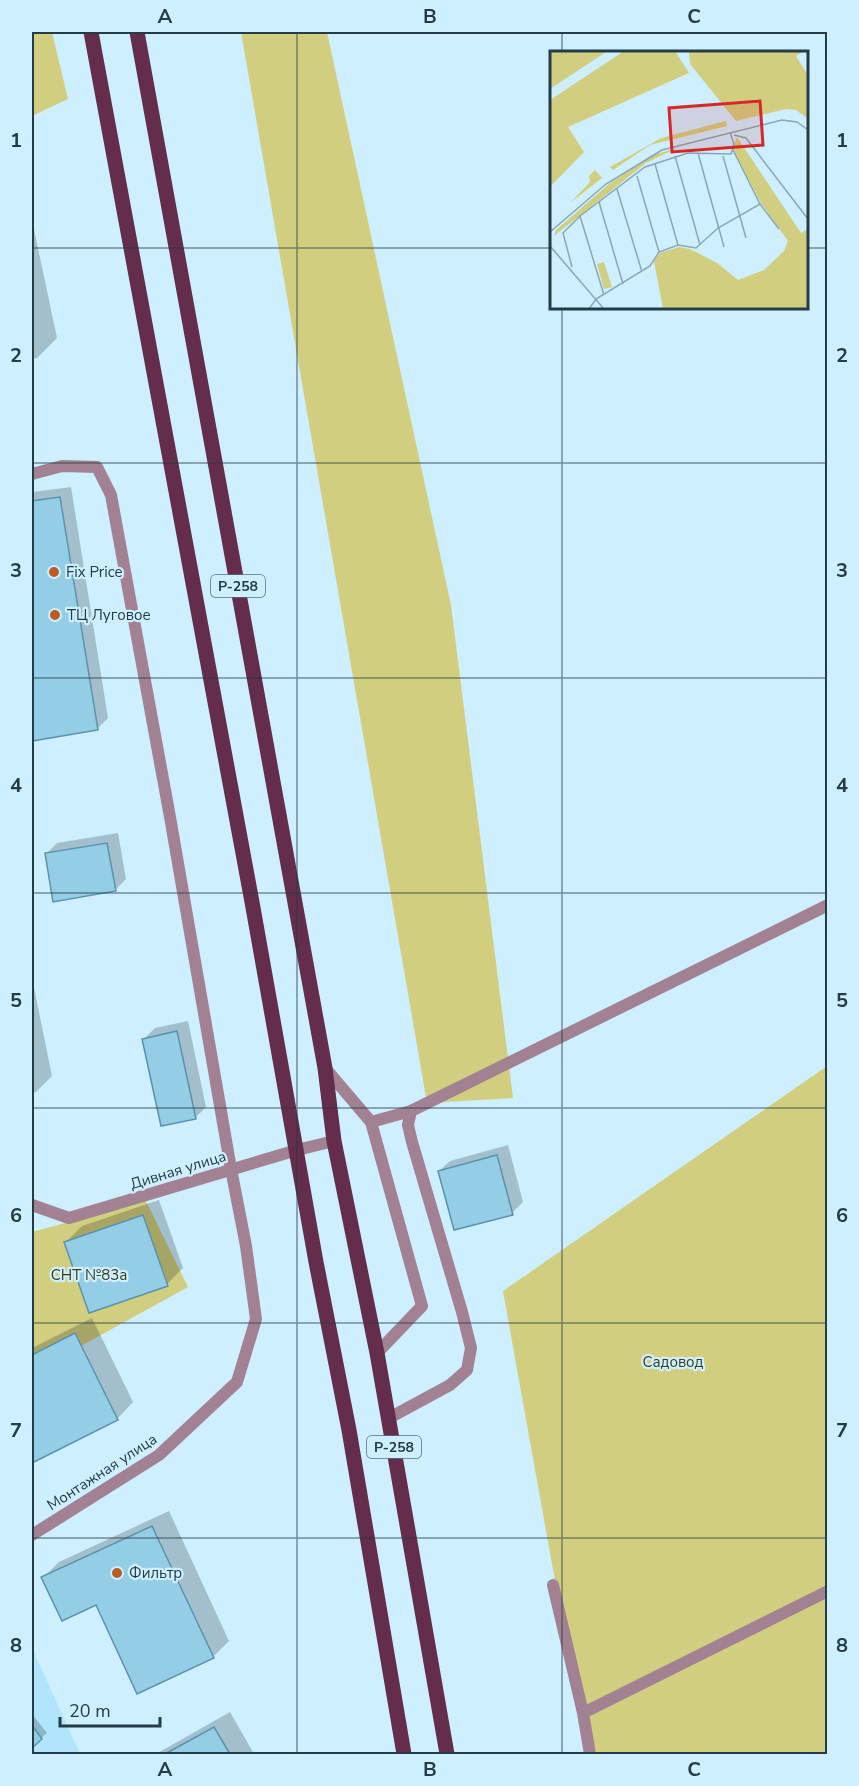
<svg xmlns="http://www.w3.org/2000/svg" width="859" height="1786" viewBox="0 0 859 1786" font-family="'Nunito Sans',sans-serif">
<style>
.built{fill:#b0e5fd}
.green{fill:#d1cf7f}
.shadow{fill:#0003}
.building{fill:#93cde6;stroke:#5b93ab;stroke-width:1.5}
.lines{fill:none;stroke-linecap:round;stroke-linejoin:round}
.service{stroke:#a28192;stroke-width:12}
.minor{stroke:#a28192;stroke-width:12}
.primary{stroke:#632d4b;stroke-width:15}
.grid{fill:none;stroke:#243c46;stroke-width:1.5;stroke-opacity:0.55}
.poi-dot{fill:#bd5b20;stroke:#cdefff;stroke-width:2}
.labels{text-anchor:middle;stroke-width:4.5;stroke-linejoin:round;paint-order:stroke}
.shield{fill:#cdefff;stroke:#57727e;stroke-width:1.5}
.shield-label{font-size:14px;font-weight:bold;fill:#243c46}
.poi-label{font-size:15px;fill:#243c46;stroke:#cdefff;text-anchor:start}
.street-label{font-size:15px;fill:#243c46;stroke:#cdefff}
.park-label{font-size:15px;fill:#3c3b18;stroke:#cdefff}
.inset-road{fill:none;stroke:#89a7b5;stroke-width:1.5}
.view{fill:#d62828;fill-opacity:0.15;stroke:#d62828;stroke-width:3}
.inset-edge{fill:none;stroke:#243c46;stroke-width:3}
.neatline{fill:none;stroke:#243c46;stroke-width:2}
.grid-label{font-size:20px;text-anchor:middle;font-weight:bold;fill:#243c46}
</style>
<rect width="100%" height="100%" fill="#cdefff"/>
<path class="built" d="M 32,1648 L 80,1754 L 32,1754 Z"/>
<path class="green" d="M 32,32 L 52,32 L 68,99 L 32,116 Z
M 241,32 L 327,32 L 451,605 L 513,1098 L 427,1103 Z
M 827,1066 L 827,1754 L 586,1754 L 503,1291 Z
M 146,1201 L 188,1287 L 32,1373 L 32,1232 Z"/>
<path class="shadow" d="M 32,220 L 57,338 L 37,358 L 32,359 Z
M 71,487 L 108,718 L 97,729 L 32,740 L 32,492 Z
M 118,833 L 126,879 L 115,890 L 46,854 L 57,843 Z
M 32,978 L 52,1076 L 36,1092 L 32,1093 Z
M 188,1021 L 206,1107 L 195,1118 L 144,1039 L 155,1028 Z
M 508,1145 L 523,1202 L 512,1213 L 439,1171 L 450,1161 Z
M 159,1200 L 183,1268 L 167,1284 L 66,1242 L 82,1226 Z
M 92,1318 L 133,1402 L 118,1418 L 32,1461 L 32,1348 Z
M 169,1511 L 229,1641 L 213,1657 L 43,1578 L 59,1562 Z
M 230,1712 L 254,1754 L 156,1754 Z
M 32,1714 L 47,1733 L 32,1746 Z"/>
<path class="building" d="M 60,497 L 98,730 L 32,741 L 32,501 Z
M 107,843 L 116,891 L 53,902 L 45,853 Z
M 177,1031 L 196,1119 L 161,1126 L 142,1039 Z
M 497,1155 L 513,1215 L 454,1230 L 438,1171 Z
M 143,1215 L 168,1286 L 89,1313 L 64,1242 Z
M 75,1333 L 118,1420 L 32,1463 L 32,1355 Z
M 152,1526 L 214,1658 L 137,1694 L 96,1605 L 62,1621 L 41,1577 Z
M 32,1725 L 42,1739 L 32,1748 Z
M 214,1727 L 230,1754 L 165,1754 Z"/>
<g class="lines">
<path class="service" d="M 32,474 L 62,466 L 97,467 L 111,495 L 170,817 L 231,1169
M 389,1418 L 450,1385 L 467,1370 L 471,1348 L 462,1312 L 412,1142 L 408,1125 L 411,1111 L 828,905
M 553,1585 L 583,1713 L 590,1754
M 583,1713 L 828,1591"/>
<path class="minor" d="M 325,1068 L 371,1122 L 422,1306 L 377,1353
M 371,1122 L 411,1111
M 32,1205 L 69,1218 L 297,1150 L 334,1141
M 32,1535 L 159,1455 L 237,1382 L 256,1319 L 246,1246 L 231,1169"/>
<path class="primary" d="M 91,32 L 252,902 L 316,1262 L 349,1430 L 404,1754
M 137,32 L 325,1068 L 334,1141 L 377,1353 L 447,1754"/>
</g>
<path class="grid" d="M 297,32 L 297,1754M 562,32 L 562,52M 32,248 L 552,248M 806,248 L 828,248M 562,308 L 562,1754M 32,463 L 828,463M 32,678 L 828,678M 32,893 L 828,893M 32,1108 L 828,1108M 32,1323 L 828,1323M 32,1538 L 828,1538"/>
<g class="poi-dot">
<circle cx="54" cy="572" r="6"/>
<circle cx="55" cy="615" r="6"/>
<circle cx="117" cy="1573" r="6"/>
</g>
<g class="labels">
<g class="shield">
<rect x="211" y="575" width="54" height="22" rx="4.5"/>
<rect x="367" y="1436" width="54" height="22" rx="4.5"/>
</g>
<g class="shield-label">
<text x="238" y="591">Р-258</text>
<text x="394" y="1452">Р-258</text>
</g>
<g class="poi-label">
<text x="66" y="577">Fix Price</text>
<text x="67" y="620">ТЦ Луговое</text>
<text x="129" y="1578">Фильтр</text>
</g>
<g class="street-label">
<text transform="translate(178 1170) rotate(-17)" y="5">Дивная улица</text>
<text transform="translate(102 1472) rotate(-33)" y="5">Монтажная улица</text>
</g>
<g class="park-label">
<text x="89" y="1280">СНТ №83а</text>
<text x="673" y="1367">Садовод</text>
</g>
</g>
<g transform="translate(550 51)">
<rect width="258" height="258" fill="#cdefff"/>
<path d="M 0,0 L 55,0 L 56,1 L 0,38 ZM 74,0 L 125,0 L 139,22 L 18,76 L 34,101 L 0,136 L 0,49 ZM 139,0 L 254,0 L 246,5 L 258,24 L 258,68 L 246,59 L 236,58 L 186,70 L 140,13 ZM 176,70 L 177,75 L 100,94 L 63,119 L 60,116 L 111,87 ZM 187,86 L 251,182 L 258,178 L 258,258 L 113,258 L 104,210 L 110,202 L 129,196 L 140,198 L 167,212 L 188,229 L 214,219 L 234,200 L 238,190 L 211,152 L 182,98 ZM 127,97 L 96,112 L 4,185 L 6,179 L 59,133 L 100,105 ZM 45,119 L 52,127 L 20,152 L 40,131 L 39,125 ZM 54,211 L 62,236 L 54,238 L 47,213 Z" fill="#d1cf7f"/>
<path class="inset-road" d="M 184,84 L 196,87 L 258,168M 183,99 L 210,153M 148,102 L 174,196M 125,105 L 150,194M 173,105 L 196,187M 105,113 L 128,194M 87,125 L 109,201M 67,138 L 92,221M 49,151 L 73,233M 30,165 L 54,244M 0,181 L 56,133 L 112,99 L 232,69 L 247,71 L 258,79M 0,195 L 54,258M 22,216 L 13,182 L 30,165 L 95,116 L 138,102 L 181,103 L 184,93 L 180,81M 39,258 L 46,248 L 100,215 L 109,201 L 128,194 L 146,197 L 168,177 L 210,153 L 229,178"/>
<path class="view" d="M 210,50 L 213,94 L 122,101 L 119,57 Z"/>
<rect width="258" height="258" class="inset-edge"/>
</g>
<rect width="859" height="1786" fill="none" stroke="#cdefff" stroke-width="66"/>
<path d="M60 1717v9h100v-9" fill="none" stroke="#243c46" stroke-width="3"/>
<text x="69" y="1717" font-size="18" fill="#243c46" stroke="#cdefff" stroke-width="4.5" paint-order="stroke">20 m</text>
<rect x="33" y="33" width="793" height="1720" class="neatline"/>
<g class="grid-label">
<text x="165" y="23">A</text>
<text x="430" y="23">B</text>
<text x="694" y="23">C</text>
<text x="16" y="147">1</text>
<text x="842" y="147">1</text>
<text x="16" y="362">2</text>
<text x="842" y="362">2</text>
<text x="16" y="577">3</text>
<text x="842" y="577">3</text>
<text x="16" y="792">4</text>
<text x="842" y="792">4</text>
<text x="16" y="1007">5</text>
<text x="842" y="1007">5</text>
<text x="16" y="1222">6</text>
<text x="842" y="1222">6</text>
<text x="16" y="1437">7</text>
<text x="842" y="1437">7</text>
<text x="16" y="1652">8</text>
<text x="842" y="1652">8</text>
<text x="165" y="1776">A</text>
<text x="430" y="1776">B</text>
<text x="694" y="1776">C</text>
</g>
</svg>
